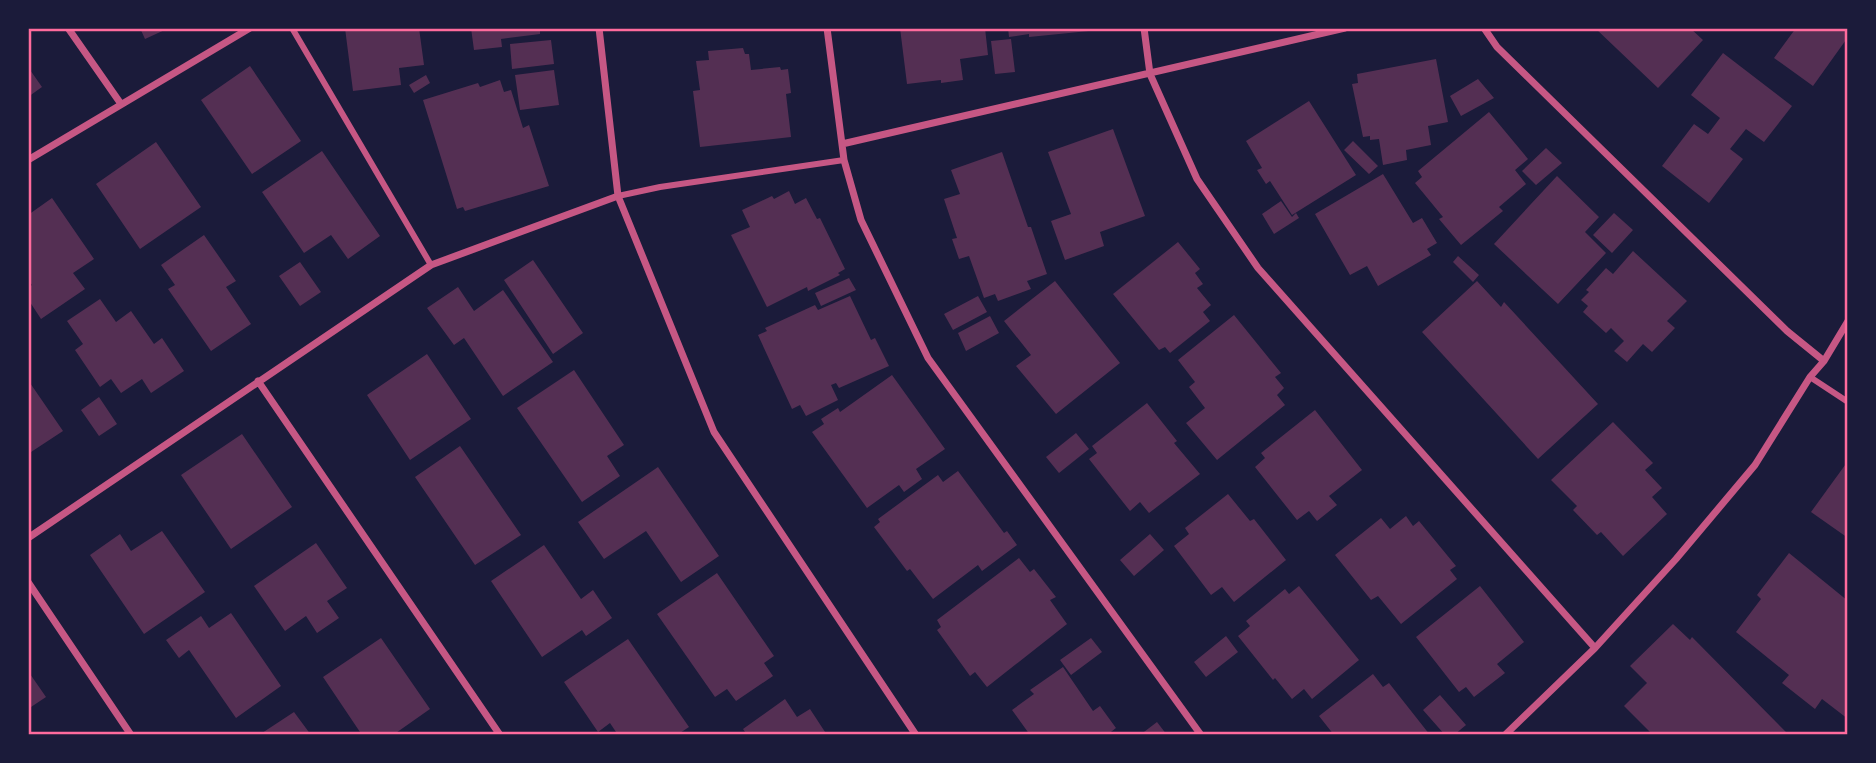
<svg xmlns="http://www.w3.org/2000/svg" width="1876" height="763" viewBox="0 0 1876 763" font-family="'Work Sans',sans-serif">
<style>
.building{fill:#542f53}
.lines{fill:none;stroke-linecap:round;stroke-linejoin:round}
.pedestrian{stroke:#c65784;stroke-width:6}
.minor{stroke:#c65784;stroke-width:7}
.neatline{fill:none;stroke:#ff6b9d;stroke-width:2.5}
</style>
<rect width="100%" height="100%" fill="#1b1b3a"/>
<path class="building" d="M 140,28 L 169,28 L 145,39 Z
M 345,28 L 419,28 L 424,65 L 399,68 L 401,85 L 353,91 Z
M 471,28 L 540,28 L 540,34 L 501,39 L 502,47 L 474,50 Z
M 900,28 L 985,28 L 988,55 L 960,59 L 963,80 L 941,83 L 941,80 L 907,84 Z
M 1008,28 L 1089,28 L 1089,31 L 1029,37 L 1029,34 L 1009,37 Z
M 1595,28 L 1690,28 L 1703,40 L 1658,88 Z
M 1796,28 L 1848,28 L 1848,37 L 1813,86 L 1774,58 Z
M 1011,39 L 1015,72 L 995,74 L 991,41 Z
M 551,40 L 554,64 L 512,69 L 510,44 Z
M 743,48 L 745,54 L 749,54 L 751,70 L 780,67 L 781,70 L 788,69 L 791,93 L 786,94 L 791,137 L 700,147 L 693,91 L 700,90 L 696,61 L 709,60 L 708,51 Z
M 1723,53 L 1792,106 L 1764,142 L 1746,129 L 1730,149 L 1743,159 L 1709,203 L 1662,166 L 1694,124 L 1708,134 L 1720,118 L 1691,95 Z
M 1436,59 L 1448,122 L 1428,126 L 1431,145 L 1406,150 L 1407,160 L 1383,165 L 1379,139 L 1370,140 L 1370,136 L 1363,137 L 1352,84 L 1358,83 L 1357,74 Z
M 250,66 L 301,141 L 252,174 L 201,100 Z
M 28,67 L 42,87 L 28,97 Z
M 554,70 L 559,105 L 520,110 L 515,75 Z
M 426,75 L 430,83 L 414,93 L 409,85 Z
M 1478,79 L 1494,98 L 1461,116 L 1450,96 Z
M 500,80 L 504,92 L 511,90 L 523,128 L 529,125 L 549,186 L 465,211 L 463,207 L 457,209 L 423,100 L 478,83 L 480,87 Z
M 1309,101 L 1356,175 L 1292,215 L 1270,181 L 1266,184 L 1257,170 L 1262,168 L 1246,141 Z
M 1489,112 L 1528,159 L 1515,170 L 1526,184 L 1499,207 L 1503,211 L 1461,245 L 1439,219 L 1443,217 L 1415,183 L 1422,177 L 1418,171 Z
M 1113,129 L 1145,216 L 1100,232 L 1104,246 L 1065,260 L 1051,221 L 1071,214 L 1048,152 Z
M 1353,141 L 1378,166 L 1369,174 L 1344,150 Z
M 156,142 L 201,207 L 140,249 L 96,184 Z
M 1546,148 L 1562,163 L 1536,185 L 1522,171 Z
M 322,151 L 380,236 L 348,259 L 331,235 L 304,253 L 262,192 Z
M 1002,152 L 1028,227 L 1031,227 L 1047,274 L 1027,281 L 1031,289 L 998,301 L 995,294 L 984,298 L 969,256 L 959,259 L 952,239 L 957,238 L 944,199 L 960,194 L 951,170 Z
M 1383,174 L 1413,223 L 1422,218 L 1437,243 L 1427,249 L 1431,255 L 1378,286 L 1367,266 L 1350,275 L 1315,214 Z
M 1557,176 L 1599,217 L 1585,232 L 1606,253 L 1558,304 L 1494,244 Z
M 789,191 L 795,204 L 806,198 L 817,219 L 820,218 L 845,269 L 838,273 L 840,275 L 808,291 L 807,287 L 767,307 L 731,235 L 750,227 L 742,210 L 772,196 L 774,199 Z
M 52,198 L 94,259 L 73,273 L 85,289 L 41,319 L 28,299 L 28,288 L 32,285 L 28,279 L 28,215 Z
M 1281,201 L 1292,217 L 1296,213 L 1299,218 L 1274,234 L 1262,214 Z
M 1614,213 L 1633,230 L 1612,253 L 1593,235 Z
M 204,235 L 236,281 L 226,287 L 251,324 L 211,351 L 168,289 L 175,285 L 161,265 Z
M 1178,242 L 1200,269 L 1195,273 L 1203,284 L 1197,288 L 1211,305 L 1203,312 L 1210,321 L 1170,353 L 1165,347 L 1159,350 L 1113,294 Z
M 1633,251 L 1687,301 L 1667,321 L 1675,328 L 1652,352 L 1643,344 L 1627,362 L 1614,351 L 1624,341 L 1611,328 L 1606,333 L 1583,312 L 1588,306 L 1581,300 L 1589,292 L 1586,290 L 1606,268 L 1613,274 Z
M 1458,256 L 1479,275 L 1473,282 L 1453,262 Z
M 533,260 L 583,333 L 553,354 L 504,280 Z
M 300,262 L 321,292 L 300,306 L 279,276 Z
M 849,278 L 856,290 L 821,306 L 815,293 Z
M 1055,281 L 1120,363 L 1056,414 L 1016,366 L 1031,355 L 1004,321 Z
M 1477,281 L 1501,307 L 1504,302 L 1598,404 L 1538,459 L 1422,332 Z
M 458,287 L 474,311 L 503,290 L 553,362 L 503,396 L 464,338 L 454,345 L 427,308 Z
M 850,296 L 871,340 L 875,338 L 889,366 L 839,388 L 836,383 L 831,385 L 838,400 L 806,416 L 800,405 L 792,409 L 758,335 L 767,331 L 765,328 L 815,305 L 818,310 Z
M 978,296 L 987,312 L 953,330 L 944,314 Z
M 100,299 L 116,322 L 131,311 L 154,344 L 162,338 L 184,371 L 151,393 L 142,379 L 121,393 L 111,379 L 100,387 L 75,350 L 83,344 L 67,321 Z
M 1234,315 L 1281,373 L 1275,377 L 1284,388 L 1277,395 L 1285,405 L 1217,460 L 1186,423 L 1205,408 L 1189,387 L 1195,382 L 1178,360 Z
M 990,316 L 999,333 L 966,351 L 958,333 Z
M 427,354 L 471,419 L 410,460 L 367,395 Z
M 574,370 L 624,445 L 607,456 L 620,476 L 582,502 L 517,408 Z
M 892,375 L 945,449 L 916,469 L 922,479 L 904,492 L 899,485 L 867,508 L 812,432 L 824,424 L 821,419 L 838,408 L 840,412 Z
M 28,380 L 63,431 L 28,454 Z
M 99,397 L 117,424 L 99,436 L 81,410 Z
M 1147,403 L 1177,441 L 1174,443 L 1200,474 L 1149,513 L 1140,502 L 1130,511 L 1089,459 L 1097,453 L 1092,446 Z
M 1315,410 L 1362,470 L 1329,496 L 1337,505 L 1317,521 L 1309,511 L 1297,520 L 1255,467 L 1265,458 L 1261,453 Z
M 1613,422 L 1653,463 L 1645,470 L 1662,488 L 1652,497 L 1667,514 L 1623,556 L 1601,532 L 1597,535 L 1573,510 L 1577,506 L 1551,480 Z
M 1076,433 L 1089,449 L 1059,473 L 1046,457 Z
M 242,434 L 292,507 L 231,549 L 181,475 Z
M 460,446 L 521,535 L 475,565 L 415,477 Z
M 1848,461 L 1848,538 L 1811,512 Z
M 658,467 L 719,556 L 681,582 L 646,531 L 604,559 L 578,522 Z
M 958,471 L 1004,533 L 1007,531 L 1017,545 L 982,571 L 978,565 L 933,599 L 910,569 L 907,571 L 874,527 L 880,522 L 878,519 L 938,475 L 943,482 Z
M 1228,494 L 1250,521 L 1254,519 L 1286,560 L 1234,602 L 1222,587 L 1211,595 L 1174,546 L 1189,534 L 1185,528 Z
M 1406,516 L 1413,526 L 1419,521 L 1456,566 L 1450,570 L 1457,579 L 1401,624 L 1378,596 L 1371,600 L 1335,555 L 1381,518 L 1390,529 Z
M 162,531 L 205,592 L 144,634 L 90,555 L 120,534 L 131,551 Z
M 1150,534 L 1164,550 L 1134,576 L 1120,560 Z
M 316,543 L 347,588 L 327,601 L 339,618 L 317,633 L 306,616 L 285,631 L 254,586 Z
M 544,545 L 581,599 L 593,590 L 612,618 L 586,636 L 582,630 L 542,657 L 491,581 Z
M 1789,553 L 1848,601 L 1848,719 L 1822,699 L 1815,709 L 1782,683 L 1789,675 L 1736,632 L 1761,599 L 1757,595 Z
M 1019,558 L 1030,572 L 1034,569 L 1056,597 L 1050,600 L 1067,624 L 987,687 L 975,672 L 970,676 L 937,630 L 941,627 L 937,620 Z
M 717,573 L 774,656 L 764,663 L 773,676 L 736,701 L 727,689 L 715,697 L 657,614 Z
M 1299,586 L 1359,660 L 1312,699 L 1304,689 L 1292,699 L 1275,678 L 1273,680 L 1238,636 L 1250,626 L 1246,621 L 1285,589 L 1289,594 Z
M 1480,586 L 1524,642 L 1497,664 L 1505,673 L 1474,697 L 1466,687 L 1459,692 L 1416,637 Z
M 231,613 L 281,686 L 236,718 L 189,650 L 179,658 L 166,640 L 201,616 L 209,628 Z
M 1673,624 L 1690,640 L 1692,637 L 1789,735 L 1653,735 L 1624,706 L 1647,683 L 1630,666 Z
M 1226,636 L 1238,652 L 1206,677 L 1194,662 Z
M 381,638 L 430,709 L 393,735 L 362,735 L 323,677 Z
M 1091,638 L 1102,652 L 1071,675 L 1060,660 Z
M 628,639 L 689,727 L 677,735 L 618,735 L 610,723 L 598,732 L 564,682 Z
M 1063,667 L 1093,711 L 1100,706 L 1116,728 L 1107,735 L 1030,735 L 1012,710 L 1034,694 L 1030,690 Z
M 28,671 L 46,697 L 28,709 Z
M 1373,674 L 1383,687 L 1389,683 L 1430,735 L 1334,735 L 1319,716 Z
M 1440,695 L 1466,725 L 1454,735 L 1445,735 L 1423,710 Z
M 785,699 L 797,717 L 810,709 L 827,735 L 747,735 L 743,729 Z
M 294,712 L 311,735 L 259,735 Z
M 1157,722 L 1167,735 L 1140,735 Z"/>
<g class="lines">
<path class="pedestrian" d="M 292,28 L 431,265
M 618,196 L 660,187 L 844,160
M 1810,377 L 1848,402"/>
<path class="minor" d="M 68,28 L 121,104
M 599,28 L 618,196 L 714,432 L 916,735
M 827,28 L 844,160 L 861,220 L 928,358 L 1201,735
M 1144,28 L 1150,74 L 1197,179 L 1258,268 L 1595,648
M 1484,28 L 1497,47 L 1787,331 L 1824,361
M 842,144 L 1345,28
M 28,160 L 250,28
M 258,381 L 500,735
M 28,538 L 431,265 L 618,196
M 28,582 L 131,735
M 1505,735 L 1595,648 L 1676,559 L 1755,465 L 1810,377 L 1824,361 L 1848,321"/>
</g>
<rect width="1876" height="763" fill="none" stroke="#1b1b3a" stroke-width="60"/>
<rect x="30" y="30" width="1816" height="703" class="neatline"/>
</svg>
